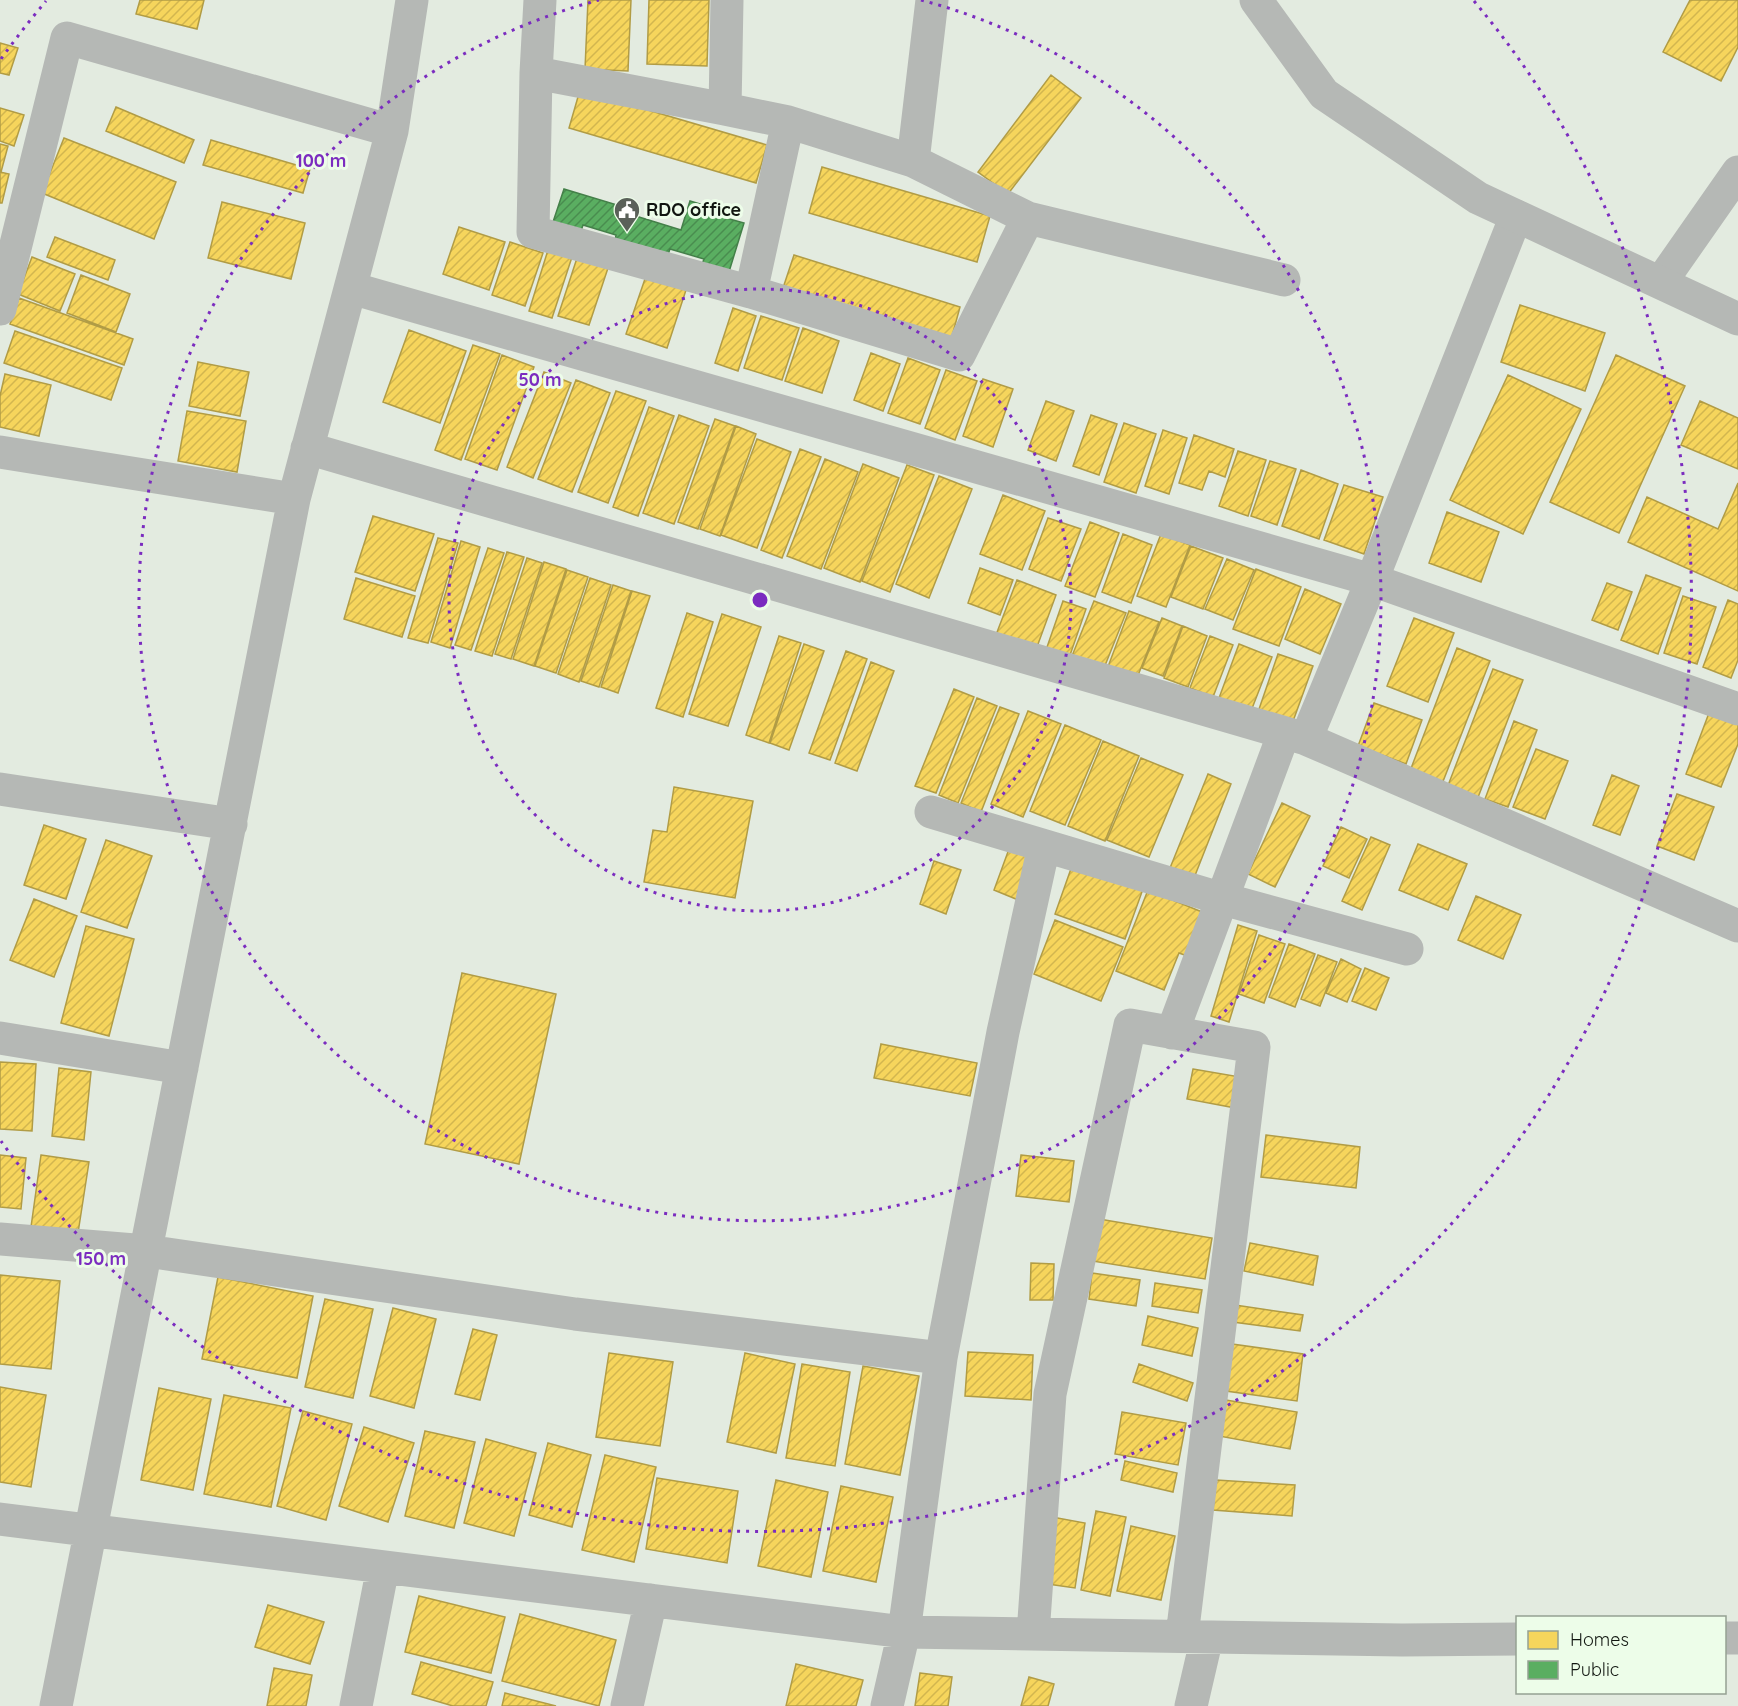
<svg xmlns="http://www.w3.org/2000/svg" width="1738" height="1706" viewBox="0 0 1738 1706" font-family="Quicksand,sans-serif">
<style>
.homes{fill:url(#homes-hatch);stroke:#b19c45;stroke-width:1.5}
.public{fill:url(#public-hatch);stroke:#448049;stroke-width:1.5}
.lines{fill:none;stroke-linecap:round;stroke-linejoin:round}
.minor{stroke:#b5b8b5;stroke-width:33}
.tertiary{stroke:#b5b8b5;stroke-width:33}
.ring{fill:none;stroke:#7b2cbf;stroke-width:3;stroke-dasharray:3 6}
.labels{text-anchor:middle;stroke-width:6;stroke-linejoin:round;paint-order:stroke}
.poi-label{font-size:18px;font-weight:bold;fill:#111610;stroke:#edfde9;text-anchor:start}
.centre{fill:#7b2cbf;stroke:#edfde9;stroke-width:3}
.ring-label{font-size:18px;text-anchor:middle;font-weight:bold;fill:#7b2cbf;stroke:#edfde9;stroke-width:6;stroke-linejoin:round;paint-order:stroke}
</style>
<defs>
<pattern id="homes-hatch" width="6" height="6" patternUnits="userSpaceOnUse" patternTransform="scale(1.5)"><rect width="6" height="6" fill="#f6d55c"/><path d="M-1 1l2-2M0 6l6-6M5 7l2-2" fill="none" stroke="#d2b64f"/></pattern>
<pattern id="public-hatch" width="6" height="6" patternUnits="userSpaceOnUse" patternTransform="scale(1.5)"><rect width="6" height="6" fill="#5aae61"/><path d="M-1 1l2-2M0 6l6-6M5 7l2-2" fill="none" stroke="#498d4f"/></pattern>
</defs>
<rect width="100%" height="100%" fill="#e3ebe0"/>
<path class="homes" d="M 140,0 L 204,0 L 197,29 L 136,14 Z
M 588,0 L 631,0 L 628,71 L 585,69 Z
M 649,0 L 709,0 L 707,66 L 647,64 Z
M 1690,0 L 1738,0 L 1738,47 L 1721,81 L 1663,52 Z
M 0,43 L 18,48 L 9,75 L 0,73 Z
M 1051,75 L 1081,98 L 1008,194 L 978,172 Z
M 580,90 L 767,145 L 756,183 L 569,128 Z
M 116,107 L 194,140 L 184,163 L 106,131 Z
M 0,108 L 24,115 L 14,146 L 0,141 Z
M 64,138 L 176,182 L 154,239 L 42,193 Z
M 211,140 L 310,169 L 303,193 L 203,165 Z
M 0,144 L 8,146 L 1,172 L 0,171 Z
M 822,167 L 990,216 L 977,262 L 809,213 Z
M 0,172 L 9,174 L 2,203 L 0,203 Z
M 222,202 L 305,223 L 291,279 L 208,258 Z
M 459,227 L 505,242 L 489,290 L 443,274 Z
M 55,237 L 115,260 L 108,280 L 47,257 Z
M 510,242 L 543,253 L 525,306 L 492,295 Z
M 548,250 L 572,257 L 552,318 L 529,311 Z
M 578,255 L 609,265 L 589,325 L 558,316 Z
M 794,255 L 960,307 L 951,340 L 783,288 Z
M 32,257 L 75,274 L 60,311 L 18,294 Z
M 81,275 L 130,294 L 116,332 L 67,313 Z
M 646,276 L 686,290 L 667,348 L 626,334 Z
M 19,298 L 133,339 L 124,365 L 10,324 Z
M 1520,305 L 1605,333 L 1585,391 L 1501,362 Z
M 733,308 L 756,316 L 738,371 L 715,363 Z
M 761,316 L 799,328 L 782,380 L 744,368 Z
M 803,328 L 839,341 L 822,393 L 785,381 Z
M 409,330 L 466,351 L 440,423 L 383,402 Z
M 15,331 L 122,368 L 111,400 L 4,363 Z
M 473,345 L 500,354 L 461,460 L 435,450 Z
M 871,353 L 900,364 L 883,411 L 854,400 Z
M 502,355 L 534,367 L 497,470 L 465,459 Z
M 1616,355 L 1685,386 L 1619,533 L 1550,502 Z
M 908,358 L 940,370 L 920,424 L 888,413 Z
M 198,362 L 249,372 L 240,416 L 189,406 Z
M 946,370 L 977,381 L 955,440 L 925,428 Z
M 544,372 L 571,383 L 533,478 L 507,467 Z
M 5,374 L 51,385 L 39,436 L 0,427 L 0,396 Z
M 1508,375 L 1581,409 L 1523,534 L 1450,500 Z
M 983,379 L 1013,389 L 993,447 L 963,436 Z
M 576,380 L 610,393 L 572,492 L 538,479 Z
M 616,391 L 646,401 L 608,503 L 578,492 Z
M 1046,401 L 1074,411 L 1056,461 L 1028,450 Z
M 1700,401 L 1738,418 L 1738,469 L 1681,445 Z
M 649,407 L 674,416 L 638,516 L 613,507 Z
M 187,411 L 246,421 L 237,472 L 178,461 Z
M 679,415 L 709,426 L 674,524 L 643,513 Z
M 1091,415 L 1117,424 L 1099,475 L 1073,466 Z
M 715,419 L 735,426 L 698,529 L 678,522 Z
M 1124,423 L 1156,434 L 1136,493 L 1104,482 Z
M 736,426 L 756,434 L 720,536 L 700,529 Z
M 1163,430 L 1187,438 L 1169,494 L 1145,486 Z
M 1194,435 L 1234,449 L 1225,477 L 1209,471 L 1202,490 L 1179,483 Z
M 757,439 L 791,452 L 757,548 L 721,535 Z
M 800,449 L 821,457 L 782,558 L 761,550 Z
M 1238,451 L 1266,460 L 1248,516 L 1219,506 Z
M 825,459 L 858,472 L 821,569 L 787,556 Z
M 1270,461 L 1296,469 L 1277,525 L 1251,516 Z
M 863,464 L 899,478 L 860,582 L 824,568 Z
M 907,465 L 934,475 L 890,592 L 862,581 Z
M 1301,470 L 1338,484 L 1319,539 L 1282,526 Z
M 939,476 L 972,489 L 929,598 L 896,584 Z
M 1738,483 L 1738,591 L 1628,542 L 1647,497 L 1718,529 Z
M 1344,485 L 1383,497 L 1364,554 L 1324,540 Z
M 1003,495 L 1045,511 L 1022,570 L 980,554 Z
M 1447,512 L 1499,532 L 1481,582 L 1429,563 Z
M 373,516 L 434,534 L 415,591 L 355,572 Z
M 1048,518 L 1081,529 L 1061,581 L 1029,569 Z
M 1090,522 L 1119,533 L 1095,597 L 1065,586 Z
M 1123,534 L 1152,545 L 1131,603 L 1102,592 Z
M 1161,534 L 1190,545 L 1166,607 L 1137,596 Z
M 438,538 L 458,543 L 428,643 L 408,638 Z
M 461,541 L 480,547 L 450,648 L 431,642 Z
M 1191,546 L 1223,558 L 1203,609 L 1171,597 Z
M 488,548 L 504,553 L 471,650 L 455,645 Z
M 507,552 L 524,557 L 492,656 L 475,651 Z
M 527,558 L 542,563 L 511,659 L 495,654 Z
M 1227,559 L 1254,570 L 1233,620 L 1205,609 Z
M 544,562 L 566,569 L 534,666 L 513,659 Z
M 980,568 L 1013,580 L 1000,615 L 968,603 Z
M 1256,569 L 1301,587 L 1279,646 L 1233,629 Z
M 567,570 L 588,577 L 556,673 L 535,666 Z
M 1646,575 L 1681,588 L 1658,654 L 1621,640 Z
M 356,578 L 415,596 L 402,637 L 344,619 Z
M 590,578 L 611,585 L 579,682 L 558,674 Z
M 1017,580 L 1056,595 L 1034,655 L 994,640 Z
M 1607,583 L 1632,592 L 1618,630 L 1592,620 Z
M 613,585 L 631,591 L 599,687 L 581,681 Z
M 1305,589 L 1341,604 L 1320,654 L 1285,639 Z
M 632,591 L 650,596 L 618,693 L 601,687 Z
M 1683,596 L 1716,607 L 1697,664 L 1664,653 Z
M 1728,600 L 1738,604 L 1738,660 L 1731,678 L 1703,667 Z
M 1063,601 L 1086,609 L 1069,658 L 1046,650 Z
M 1094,601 L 1126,613 L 1104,668 L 1072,656 Z
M 1129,611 L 1159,622 L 1135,683 L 1106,672 Z
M 687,613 L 713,622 L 683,717 L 656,708 Z
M 722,614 L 761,627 L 728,726 L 689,714 Z
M 1162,618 L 1182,626 L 1163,676 L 1142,668 Z
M 1414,618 L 1454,633 L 1428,702 L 1387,686 Z
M 1183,626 L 1207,636 L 1188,687 L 1164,678 Z
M 779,636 L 801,643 L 769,743 L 746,735 Z
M 1210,636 L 1233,645 L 1213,697 L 1190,688 Z
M 804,644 L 824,651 L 789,750 L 770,743 Z
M 1239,644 L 1272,657 L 1251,711 L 1219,698 Z
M 1457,648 L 1490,661 L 1442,784 L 1410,771 Z
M 846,651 L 867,659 L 830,760 L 809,753 Z
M 1278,654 L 1313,666 L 1292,724 L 1258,712 Z
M 871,662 L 894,671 L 857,771 L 835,763 Z
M 1493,669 L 1523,680 L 1477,800 L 1447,788 Z
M 954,689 L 974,697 L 936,793 L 915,786 Z
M 977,698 L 997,706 L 958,803 L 939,795 Z
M 1374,703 L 1422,720 L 1406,764 L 1358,746 Z
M 1000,707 L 1019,714 L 981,812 L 961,803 Z
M 1028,711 L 1061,724 L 1023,817 L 991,804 Z
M 1709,713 L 1738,724 L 1738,744 L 1721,787 L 1686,774 Z
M 1514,721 L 1537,730 L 1508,807 L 1485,799 Z
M 1065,725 L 1101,740 L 1065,825 L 1030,811 Z
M 1103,741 L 1139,756 L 1105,841 L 1068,826 Z
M 1536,749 L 1568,761 L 1545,819 L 1513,807 Z
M 1141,758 L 1183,775 L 1149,857 L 1107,840 Z
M 1208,774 L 1231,784 L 1194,878 L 1170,868 Z
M 1612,775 L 1639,786 L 1620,835 L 1593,825 Z
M 674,787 L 753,801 L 735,898 L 644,882 L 653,830 L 667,832 Z
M 1677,794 L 1714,807 L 1694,860 L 1657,846 Z
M 1282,803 L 1310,816 L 1275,887 L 1248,874 Z
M 44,825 L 86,839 L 66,899 L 24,885 Z
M 1341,827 L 1367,839 L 1349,878 L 1323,866 Z
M 1371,837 L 1390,845 L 1362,910 L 1342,901 Z
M 106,840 L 152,856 L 127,928 L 81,912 Z
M 1418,844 L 1467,864 L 1448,910 L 1399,890 Z
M 1009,849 L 1039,861 L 1023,902 L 994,890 Z
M 934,861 L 961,870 L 946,914 L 920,904 Z
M 1073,863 L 1143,889 L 1125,939 L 1055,914 Z
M 1148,890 L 1207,914 L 1190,957 L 1179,953 L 1164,990 L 1116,971 Z
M 1476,896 L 1521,915 L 1503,959 L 1458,940 Z
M 34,899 L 77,916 L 54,977 L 10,960 Z
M 1055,920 L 1123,947 L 1101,1001 L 1034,974 Z
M 1238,925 L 1257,931 L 1229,1022 L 1211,1016 Z
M 86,926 L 134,939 L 109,1036 L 61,1023 Z
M 1259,935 L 1285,944 L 1264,1003 L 1239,994 Z
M 1289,944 L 1315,954 L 1295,1007 L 1269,997 Z
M 1318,955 L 1337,962 L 1320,1006 L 1301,999 Z
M 1341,959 L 1361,969 L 1347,1002 L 1326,993 Z
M 1365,968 L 1389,978 L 1376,1010 L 1352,1001 Z
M 462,973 L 556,994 L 519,1164 L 425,1144 Z
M 881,1044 L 977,1063 L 970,1096 L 874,1078 Z
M 0,1062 L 36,1064 L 32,1131 L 0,1129 Z
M 59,1068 L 91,1072 L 84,1140 L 52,1136 Z
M 1193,1069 L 1246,1078 L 1241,1109 L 1187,1099 Z
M 1266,1135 L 1360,1147 L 1356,1188 L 1261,1177 Z
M 0,1155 L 26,1158 L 21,1209 L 0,1207 Z
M 41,1155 L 89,1162 L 78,1233 L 31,1227 Z
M 1021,1155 L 1074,1161 L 1069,1202 L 1016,1196 Z
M 1099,1219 L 1212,1238 L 1205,1279 L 1092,1261 Z
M 1250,1243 L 1318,1256 L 1313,1285 L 1244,1271 Z
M 1031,1263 L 1054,1264 L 1053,1300 L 1030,1300 Z
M 1092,1273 L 1140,1280 L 1136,1306 L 1089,1299 Z
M 0,1275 L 60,1281 L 51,1369 L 0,1364 Z
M 218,1277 L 313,1296 L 297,1378 L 202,1359 Z
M 1155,1283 L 1202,1290 L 1198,1313 L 1152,1306 Z
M 325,1299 L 373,1309 L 353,1398 L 305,1387 Z
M 1235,1305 L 1303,1315 L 1300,1331 L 1233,1322 Z
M 393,1308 L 436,1319 L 414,1408 L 370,1396 Z
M 1148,1316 L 1198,1328 L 1192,1356 L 1142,1345 Z
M 473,1329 L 497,1335 L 480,1400 L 455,1394 Z
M 1225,1343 L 1303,1354 L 1297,1401 L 1219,1390 Z
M 968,1352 L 1033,1355 L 1031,1400 L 965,1396 Z
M 609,1353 L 673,1362 L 660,1446 L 596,1437 Z
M 745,1353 L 795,1364 L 776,1453 L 727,1442 Z
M 802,1364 L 850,1372 L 835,1466 L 786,1458 Z
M 1139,1364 L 1193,1383 L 1187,1401 L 1133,1382 Z
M 863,1366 L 919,1376 L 900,1475 L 845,1464 Z
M 0,1387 L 46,1395 L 31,1487 L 0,1482 Z
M 159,1388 L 211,1399 L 193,1490 L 141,1480 Z
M 224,1395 L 291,1408 L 271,1507 L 204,1494 Z
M 1214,1398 L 1297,1412 L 1290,1449 L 1208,1434 Z
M 303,1411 L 352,1424 L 326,1520 L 277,1506 Z
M 1122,1412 L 1186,1423 L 1178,1465 L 1115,1454 Z
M 364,1427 L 414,1443 L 388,1522 L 339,1506 Z
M 425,1431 L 475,1442 L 454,1528 L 405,1516 Z
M 486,1439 L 536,1453 L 514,1536 L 464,1523 Z
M 548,1443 L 591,1455 L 572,1527 L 529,1515 Z
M 605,1455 L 656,1467 L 634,1562 L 582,1550 Z
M 1125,1461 L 1177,1473 L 1173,1492 L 1121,1480 Z
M 657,1478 L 738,1491 L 727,1563 L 646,1549 Z
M 776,1480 L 828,1492 L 811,1577 L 758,1566 Z
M 1216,1480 L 1295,1485 L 1292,1516 L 1213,1510 Z
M 841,1486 L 893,1497 L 876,1582 L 823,1571 Z
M 1096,1511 L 1126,1517 L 1110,1596 L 1081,1590 Z
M 1052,1517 L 1085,1523 L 1075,1588 L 1041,1583 Z
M 1131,1526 L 1175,1536 L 1161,1600 L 1117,1591 Z
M 419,1596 L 505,1617 L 491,1673 L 405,1652 Z
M 268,1605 L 324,1622 L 310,1664 L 255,1647 Z
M 520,1614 L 616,1640 L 599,1706 L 502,1681 Z
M 421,1662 L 493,1682 L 486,1706 L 453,1706 L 412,1694 Z
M 796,1664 L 863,1680 L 856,1706 L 786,1706 Z
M 274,1668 L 312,1675 L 306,1706 L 267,1706 Z
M 920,1673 L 952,1677 L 948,1706 L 915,1706 Z
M 1029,1677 L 1054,1684 L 1048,1706 L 1021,1706 Z
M 505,1693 L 556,1706 L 502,1706 Z"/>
<path class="public" d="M 564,189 L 627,208 L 626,213 L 681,230 L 690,201 L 710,207 L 708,213 L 744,223 L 728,275 L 701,267 L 704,259 L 670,249 L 667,257 L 615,241 L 616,235 L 583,225 L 581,231 L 553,222 Z"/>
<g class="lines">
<path class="minor" d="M 540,0 L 536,73 L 533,232 L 751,292 L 959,355 L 1028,218
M 727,0 L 725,109 L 788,122 L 913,161 L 1028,218 L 1284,280
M 536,73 L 725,109
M 913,161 L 932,0
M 1661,282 L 1738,172
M 351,288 L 1372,580 L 1738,709
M 751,292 L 788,122
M 0,309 L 67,38 L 392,131
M 307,448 L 1306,739 L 1738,926
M 0,452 L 294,499
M 1306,739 L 1372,580 L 1516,216
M 0,789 L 231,824
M 931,812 L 1223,899 L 1407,949
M 1172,1033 L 1284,733
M 0,1038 L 182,1068
M 0,1239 L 147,1251 L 575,1314 L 941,1358 L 1003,1032 L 1044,846
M 0,1519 L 904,1632 L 1402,1640 L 1518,1639
M 1033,1634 L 1050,1394 L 1130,1025 L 1254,1047 L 1182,1636
M 1724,1638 L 1738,1638
M 56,1706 L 294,499 L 392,131 L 412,0
M 356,1706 L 383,1567
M 627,1706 L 651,1600
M 887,1706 L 904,1632 L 941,1358
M 1191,1706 L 1207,1637"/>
<path class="tertiary" d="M 1256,0 L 1324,94 L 1478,198 L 1738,319"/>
</g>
<g class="ring">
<circle cx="760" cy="600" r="311"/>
<path d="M921 0A621 621 0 1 1 599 0"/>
<path d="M1 59A932 932 0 0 1 46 1M1474 1A932 932 0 1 1 1 1141"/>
</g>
<defs>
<g id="civic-pin" transform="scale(1.35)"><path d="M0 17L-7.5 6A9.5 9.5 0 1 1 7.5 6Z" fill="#5a6159" stroke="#edfde9"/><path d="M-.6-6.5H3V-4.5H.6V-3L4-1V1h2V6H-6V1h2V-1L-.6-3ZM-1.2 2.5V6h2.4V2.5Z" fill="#fff"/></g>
</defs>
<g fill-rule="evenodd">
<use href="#civic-pin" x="627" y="210"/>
</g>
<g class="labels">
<g class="poi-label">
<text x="646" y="216">RDO office</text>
</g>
</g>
<circle cx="760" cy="600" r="9" class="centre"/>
<g class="ring-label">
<text x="321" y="167">100 m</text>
<text x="540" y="386">50 m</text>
<text x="101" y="1265">150 m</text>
</g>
<rect x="1516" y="1616" width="210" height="78" fill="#edfde9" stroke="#95a192" stroke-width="1.5"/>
<rect x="1528" y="1631" width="30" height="18" fill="#f6d55c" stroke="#95a192" stroke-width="1.5"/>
<text x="1570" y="1646" font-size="18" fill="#111610">Homes</text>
<rect x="1528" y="1661" width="30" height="18" fill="#5aae61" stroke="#95a192" stroke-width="1.5"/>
<text x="1570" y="1676" font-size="18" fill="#111610">Public</text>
</svg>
